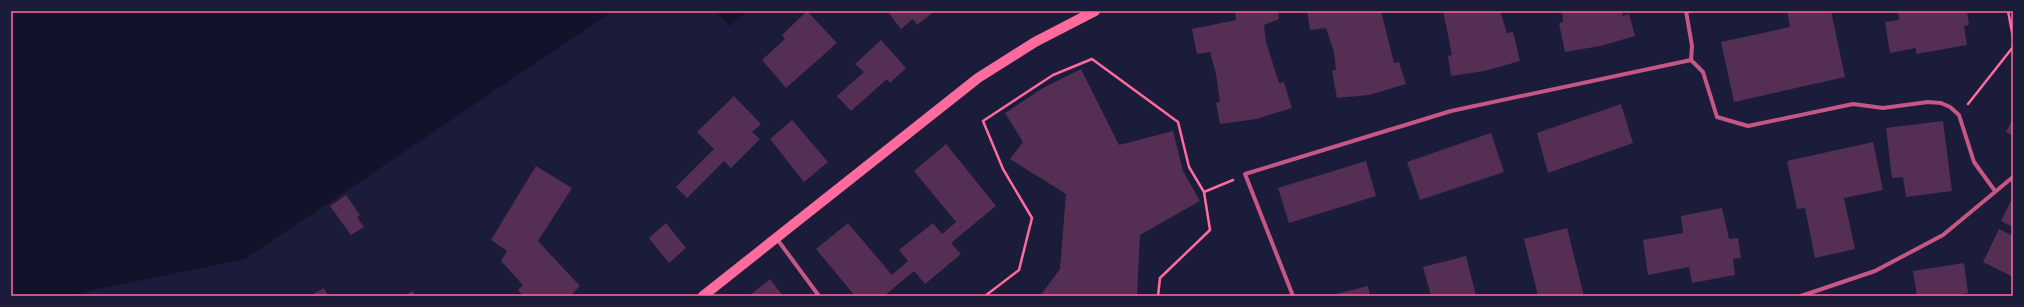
<svg xmlns="http://www.w3.org/2000/svg" width="2024" height="307" viewBox="0 0 2024 307" font-family="'Archivo Narrow',sans-serif">
<style>
.water{fill:#12122b}
.building{fill:#542f53}
.lines{fill:none;stroke-linecap:round;stroke-linejoin:round}
.path{stroke:#ff6b9d;stroke-width:2.5}
.service{stroke:#c65784;stroke-width:3}
.minor{stroke:#c65784;stroke-width:4}
.primary{stroke:#ff6b9d;stroke-width:10}
.neatline{fill:none;stroke:#ff6b9d;stroke-width:1.5}
</style>
<rect width="100%" height="100%" fill="#1b1b3a"/>
<path class="water" d="M 11,11 L 613,11 L 245,259 L 93,290 L 73,296 L 11,296 Z
M 715,11 L 747,11 L 730,26 Z"/>
<path class="building" d="M 807,11 L 837,43 L 786,88 L 762,60 L 785,39 L 782,35 Z
M 887,11 L 935,11 L 917,25 L 913,19 L 901,29 Z
M 1235,11 L 1278,11 L 1279,19 L 1264,25 L 1266,42 L 1279,83 L 1284,82 L 1292,108 L 1256,119 L 1220,124 L 1216,103 L 1220,102 L 1216,74 L 1210,52 L 1197,54 L 1192,29 L 1236,20 Z
M 1307,11 L 1381,11 L 1394,63 L 1399,62 L 1406,84 L 1369,95 L 1337,98 L 1332,71 L 1336,70 L 1334,52 L 1326,28 L 1310,30 Z
M 1443,11 L 1500,11 L 1507,33 L 1513,32 L 1520,61 L 1484,71 L 1451,76 L 1448,56 L 1452,55 Z
M 1562,11 L 1622,11 L 1623,16 L 1629,14 L 1635,36 L 1600,46 L 1565,52 L 1559,23 L 1563,22 Z
M 1787,11 L 1831,11 L 1845,77 L 1734,102 L 1721,42 L 1790,27 Z
M 1898,11 L 1967,11 L 1969,25 L 1964,26 L 1967,45 L 1916,54 L 1916,48 L 1890,53 L 1885,22 L 1899,20 Z
M 881,40 L 906,68 L 890,83 L 887,79 L 851,111 L 837,96 L 864,72 L 855,64 Z
M 1081,69 L 1119,145 L 1173,131 L 1183,171 L 1200,201 L 1140,235 L 1137,296 L 1040,296 L 1060,269 L 1066,194 L 1010,159 L 1023,142 L 1005,113 L 1043,88 Z
M 734,96 L 761,124 L 752,132 L 760,139 L 731,168 L 724,161 L 687,198 L 676,187 L 714,149 L 697,132 Z
M 1621,104 L 1633,143 L 1548,173 L 1537,133 Z
M 2013,118 L 2013,136 L 2006,132 Z
M 792,120 L 828,162 L 804,182 L 770,139 Z
M 1943,121 L 1952,191 L 1906,197 L 1903,177 L 1892,178 L 1886,128 Z
M 1491,133 L 1504,172 L 1420,200 L 1407,162 Z
M 1873,142 L 1883,190 L 1844,198 L 1855,249 L 1815,258 L 1805,208 L 1797,209 L 1787,161 Z
M 946,144 L 996,206 L 951,243 L 961,254 L 925,284 L 914,271 L 884,296 L 855,296 L 816,249 L 848,223 L 892,275 L 908,261 L 899,250 L 933,223 L 942,234 L 956,222 L 914,171 Z
M 1366,161 L 1376,196 L 1289,223 L 1278,188 Z
M 536,166 L 572,188 L 538,241 L 580,286 L 570,296 L 524,296 L 518,290 L 523,285 L 501,261 L 507,251 L 491,240 Z
M 346,195 L 360,215 L 357,217 L 364,227 L 351,235 L 330,206 Z
M 2013,197 L 2013,227 L 2001,221 Z
M 1722,208 L 1729,239 L 1738,238 L 1741,258 L 1733,259 L 1735,275 L 1692,283 L 1689,267 L 1648,275 L 1643,240 L 1683,233 L 1681,216 Z
M 666,223 L 686,248 L 669,263 L 649,238 Z
M 1567,228 L 1584,296 L 1538,296 L 1524,239 Z
M 1999,229 L 2013,236 L 2013,277 L 1983,262 Z
M 1466,256 L 1476,296 L 1431,296 L 1423,267 Z
M 1964,263 L 1968,293 L 1950,296 L 1917,296 L 1913,271 Z
M 770,279 L 783,296 L 749,296 Z
M 1368,286 L 1370,296 L 1332,296 L 1332,295 Z
M 324,288 L 328,296 L 310,296 Z
M 412,291 L 416,296 L 405,296 Z"/>
<g class="lines">
<path class="path" d="M 2008,11 L 2013,37
M 1968,104 L 2013,47
M 1204,192 L 1233,180
M 985,296 L 1019,270 L 1032,218 L 1003,169 L 983,121 L 1053,75 L 1092,59 L 1178,122 L 1189,167 L 1204,192 L 1210,230 L 1160,278 L 1158,296"/>
<path class="service" d="M 1686,12 L 1692,11"/>
<path class="minor" d="M 1686,11 L 1692,46 L 1691,60
M 1691,60 L 1703,72 L 1717,117 L 1748,126 L 1853,104 L 1883,108 L 1928,102 L 1941,103 L 1950,107 L 1959,115 L 1974,162 L 1995,191
M 777,239 L 819,296
M 1293,296 L 1245,174 L 1451,111 L 1691,60
M 1801,296 L 1875,271 L 1943,235 L 2013,177"/>
<path class="primary" d="M 703,296 L 978,78 L 1035,42 L 1095,11"/>
</g>
<rect width="2024" height="307" fill="none" stroke="#1b1b3a" stroke-width="24"/>
<rect x="12" y="12" width="2000" height="283" class="neatline"/>
</svg>
